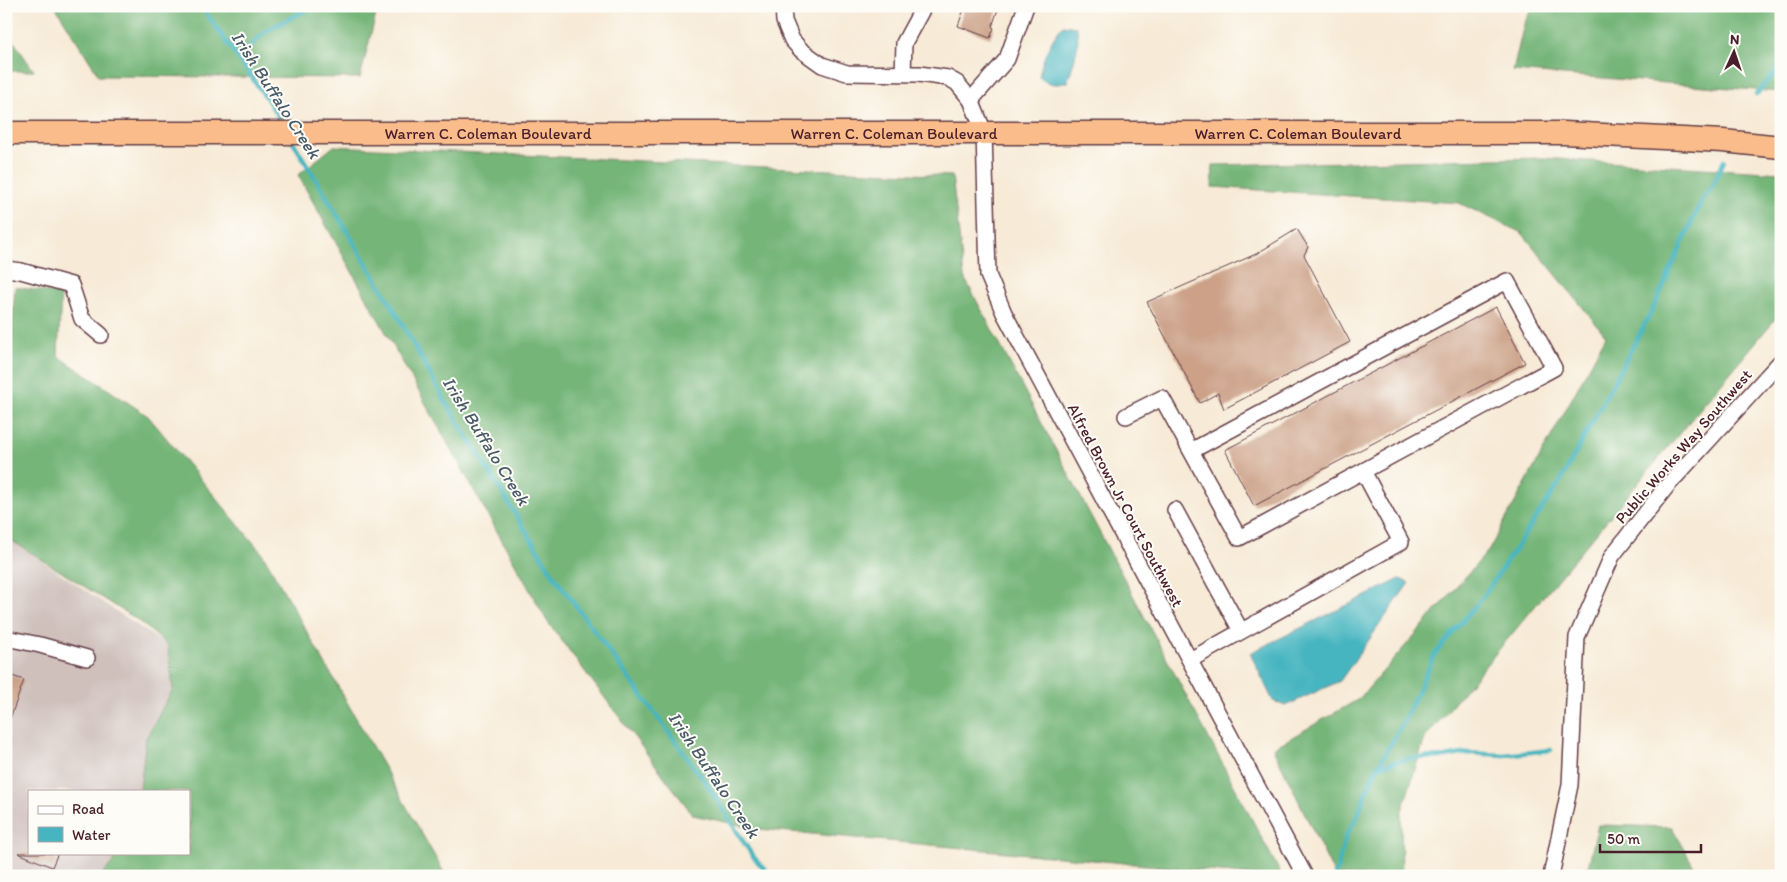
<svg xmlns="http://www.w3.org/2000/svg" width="1787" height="882" viewBox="0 0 1787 882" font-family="Itim,sans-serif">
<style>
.industrial{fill:#cfc0bb}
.forest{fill:#74b578;stroke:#5f6a52}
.water{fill:#47b5c0;stroke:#486a76}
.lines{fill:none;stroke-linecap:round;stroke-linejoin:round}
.stream{stroke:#47b5c0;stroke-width:4.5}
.building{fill:#cca188}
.minor-casing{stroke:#643d45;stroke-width:18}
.highway-casing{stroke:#643d45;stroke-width:25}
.minor{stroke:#fff;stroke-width:15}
.highway{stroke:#f9bc8a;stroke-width:22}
.labels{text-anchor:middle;stroke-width:4;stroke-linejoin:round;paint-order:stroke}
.street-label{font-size:16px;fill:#4a1f2b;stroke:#fdfcf7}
.water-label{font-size:18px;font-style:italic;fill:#495b67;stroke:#fdfcf7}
</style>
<rect width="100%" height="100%" fill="#fdfcf7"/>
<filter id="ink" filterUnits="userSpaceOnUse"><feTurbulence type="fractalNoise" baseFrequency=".02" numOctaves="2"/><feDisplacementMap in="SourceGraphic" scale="10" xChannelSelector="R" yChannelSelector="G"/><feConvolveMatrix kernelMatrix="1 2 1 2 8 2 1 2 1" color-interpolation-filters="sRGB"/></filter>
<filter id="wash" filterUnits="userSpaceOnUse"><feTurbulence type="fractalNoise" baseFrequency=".0096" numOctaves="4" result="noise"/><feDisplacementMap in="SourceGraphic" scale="20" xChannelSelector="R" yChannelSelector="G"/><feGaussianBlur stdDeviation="1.12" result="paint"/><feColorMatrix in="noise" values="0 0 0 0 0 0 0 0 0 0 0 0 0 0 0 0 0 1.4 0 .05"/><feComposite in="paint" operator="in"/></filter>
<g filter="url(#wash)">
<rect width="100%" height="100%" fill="#f7ead6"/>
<path class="industrial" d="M 6,537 L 168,646 L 173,689 L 146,738 L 140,791 L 29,791 L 29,853 L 117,853 L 114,861 L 101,876 L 6,876 Z"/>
<path class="forest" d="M 55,6 L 378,6 L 360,78 L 99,76 Z
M 1533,6 L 1781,6 L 1781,92 L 1513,71 L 1524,24 Z
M 6,30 L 34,71 L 6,71 Z
M 334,146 L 952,176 L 964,277 L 1282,876 L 1264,876 L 758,829 L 693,815 L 547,621 L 298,175 Z
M 1542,158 L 1781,173 L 1781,312 L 1425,738 L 1401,814 L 1402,876 L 1335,876 L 1273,748 L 1359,699 L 1489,550 L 1606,336 L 1522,233 L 1459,203 L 1212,187 L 1213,165 Z
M 15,287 L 61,294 L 58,356 L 148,416 L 262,553 L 446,876 L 101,876 L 114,861 L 117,853 L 189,853 L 189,791 L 140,791 L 146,738 L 173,689 L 168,646 L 139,621 L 6,537 L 6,421 Z
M 1598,825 L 1672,827 L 1699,876 L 1586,876 Z"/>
<path class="water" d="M 1063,25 L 1076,27 C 1082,41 1072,69 1067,82 C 1056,86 1048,84 1039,77 C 1042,58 1051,40 1063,25 Z
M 1400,579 L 1409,583 L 1340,681 L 1285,706 L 1273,701 L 1250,653 Z"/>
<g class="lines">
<path class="stream" d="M 201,6 L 267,99 L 284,126
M 238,58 L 266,31 L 314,6
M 1756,95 L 1781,65
M 292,140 L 391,304 L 445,401 L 554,576 L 706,783 L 752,855 L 770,876
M 1379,766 L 1412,758 L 1445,757 L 1468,753 L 1504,755 L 1551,750
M 1335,876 L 1346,836 L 1357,817 L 1366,792 L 1378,766 L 1402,725 L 1435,654 L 1483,597 L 1560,482 L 1652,311 L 1700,204 L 1713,185 L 1724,161"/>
</g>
<g id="blocks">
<path class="building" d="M 965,6 L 999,6 L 992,27 L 994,28 L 990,38 L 958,26 Z
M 1297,229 L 1308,247 L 1304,255 L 1350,342 L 1224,409 L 1218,393 L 1200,403 L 1147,302 L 1256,254 Z
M 1496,307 L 1525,363 L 1254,506 L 1225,450 Z
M 6,674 L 24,680 L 8,724 L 6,724 Z
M 18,853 L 58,853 L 52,867 Z"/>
</g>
</g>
<g filter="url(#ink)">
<use href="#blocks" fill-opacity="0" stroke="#643d45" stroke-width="1"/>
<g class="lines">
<g class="minor-casing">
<path id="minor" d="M 783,6 L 784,21 L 792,40 L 801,50 L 822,65 L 847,73 L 919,74 L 948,78 L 957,83 L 971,100 L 984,132 L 988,275 L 1004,313 L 1305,876
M 903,74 L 904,43 L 924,6
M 971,100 L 1007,59 L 1026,6
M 6,269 L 21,271 L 71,285 L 82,319 L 101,335
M 1507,281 L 1554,368 L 1239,538 L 1191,451 Z
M 1126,416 L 1162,398 L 1191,451
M 1175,510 L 1241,631
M 6,638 L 40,645 L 87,658
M 1190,660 L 1401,542 L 1363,471
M 1551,876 L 1570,785 L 1577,637 L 1612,556 L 1667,486 L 1781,361"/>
</g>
<g class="highway-casing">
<g id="highway">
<path id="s1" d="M 6,133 L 1564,133 L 1723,141 L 1781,147"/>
</g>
</g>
<use href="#minor" class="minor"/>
<use href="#highway" class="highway"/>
</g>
</g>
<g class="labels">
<g class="street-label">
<text dy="6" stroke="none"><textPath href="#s1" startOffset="482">Warren C. Coleman Boulevard</textPath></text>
<text dy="6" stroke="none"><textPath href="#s1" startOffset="888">Warren C. Coleman Boulevard</textPath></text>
<text dy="6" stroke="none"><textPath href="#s1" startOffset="1292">Warren C. Coleman Boulevard</textPath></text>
<text transform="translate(1683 446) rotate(-49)" y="6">Public Works Way Southwest</text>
<text transform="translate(1126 505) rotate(62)" y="6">Alfred Brown Jr Court Southwest</text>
</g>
<g class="water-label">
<text transform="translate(276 95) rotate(57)" y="6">Irish Buffalo Creek</text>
<text transform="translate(486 441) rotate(58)" y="6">Irish Buffalo Creek</text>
<text transform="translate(714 775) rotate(56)" y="6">Irish Buffalo Creek</text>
</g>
</g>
<rect width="1787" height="882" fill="none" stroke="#fdfcf7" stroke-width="25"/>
<rect x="28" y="790" width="162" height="65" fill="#fdfcf7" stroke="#b5a4a5"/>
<rect x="38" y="806" width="25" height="8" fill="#ffffff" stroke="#b5a4a5"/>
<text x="72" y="814" font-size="15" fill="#4a1f2b">Road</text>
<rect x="38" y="827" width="25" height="15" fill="#47b5c0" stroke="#b5a4a5"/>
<text x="72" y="840" font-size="15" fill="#4a1f2b">Water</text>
<g transform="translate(1734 52) rotate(3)" stroke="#fdfcf7" stroke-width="4" paint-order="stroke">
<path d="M0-4L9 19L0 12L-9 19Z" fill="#4a1f2b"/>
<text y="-8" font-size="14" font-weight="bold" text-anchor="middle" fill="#4a1f2b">N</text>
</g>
<path d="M1600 844v8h101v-8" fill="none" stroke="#4a1f2b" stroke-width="2.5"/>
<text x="1607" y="844" font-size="15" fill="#4a1f2b" stroke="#fdfcf7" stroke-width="4" paint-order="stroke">50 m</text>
</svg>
